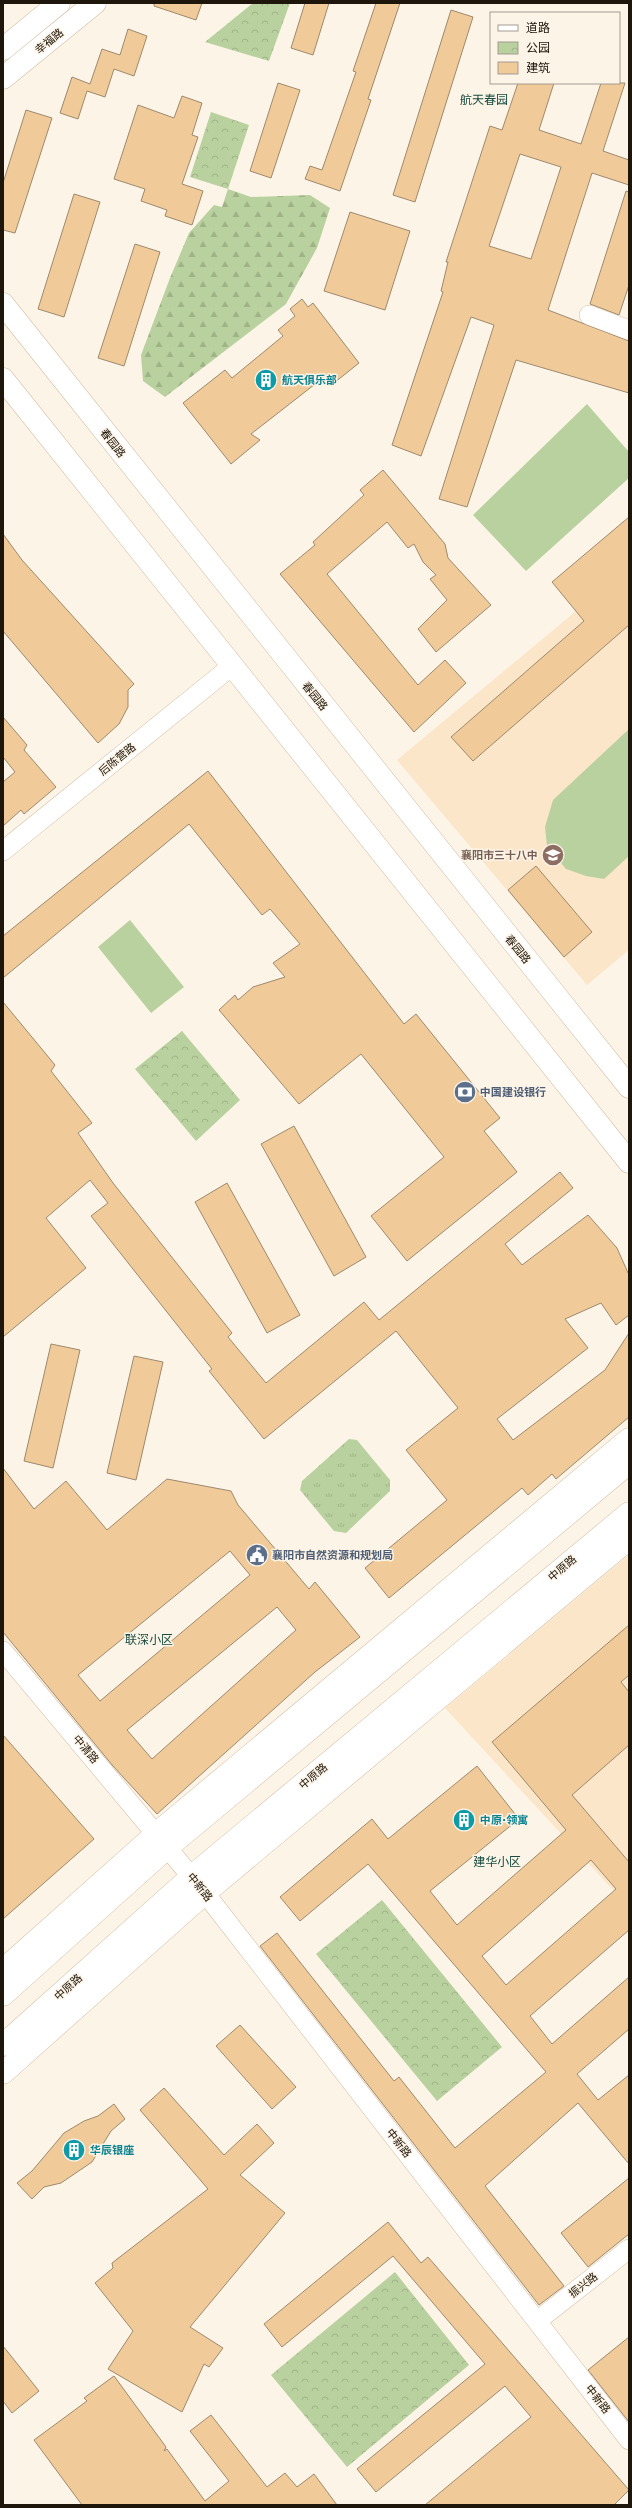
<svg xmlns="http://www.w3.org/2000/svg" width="632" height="2508" viewBox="0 0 632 2508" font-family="'DejaVu Sans','Noto Sans SC',sans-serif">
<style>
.built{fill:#fbe6c9}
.grass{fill:url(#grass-tufts)}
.forest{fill:url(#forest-firs)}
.park{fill:url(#park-crowns)}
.pitch{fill:#b9d19e}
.building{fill:#f0cb99;stroke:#9d896d;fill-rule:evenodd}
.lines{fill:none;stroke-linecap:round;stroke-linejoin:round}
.street-casing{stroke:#d2bda0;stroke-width:20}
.secondary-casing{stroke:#d2bda0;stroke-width:23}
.primary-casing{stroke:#d2bda0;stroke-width:23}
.street{stroke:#fff;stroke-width:19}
.secondary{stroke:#fff;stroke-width:22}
.primary{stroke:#fff;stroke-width:22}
.labels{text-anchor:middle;stroke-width:3;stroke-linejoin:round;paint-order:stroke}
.street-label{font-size:11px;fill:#1e160b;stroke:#fdf4e8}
.culture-label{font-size:11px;font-weight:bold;fill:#0d838f;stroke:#fdf4e8;text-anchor:start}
.education-label{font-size:11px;font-weight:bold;fill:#785e54;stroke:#fdf4e8;text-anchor:end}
.service-label{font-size:11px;font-weight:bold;fill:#4e5e75;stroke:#fdf4e8;text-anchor:start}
.neighbourhood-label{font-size:12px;fill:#164c3f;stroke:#fdf4e8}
</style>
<defs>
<pattern id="grass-tufts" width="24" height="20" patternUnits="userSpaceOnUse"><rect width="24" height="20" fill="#b9d19e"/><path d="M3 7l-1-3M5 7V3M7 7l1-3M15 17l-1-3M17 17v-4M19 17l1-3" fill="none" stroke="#9fb387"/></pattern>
<pattern id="forest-firs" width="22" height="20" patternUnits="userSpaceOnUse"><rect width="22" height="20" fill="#b9d19e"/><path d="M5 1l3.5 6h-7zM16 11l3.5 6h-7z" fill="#9fb387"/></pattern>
<pattern id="park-crowns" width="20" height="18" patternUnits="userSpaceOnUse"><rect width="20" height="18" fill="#b9d19e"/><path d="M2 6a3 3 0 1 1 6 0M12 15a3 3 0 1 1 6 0" fill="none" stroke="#9fb387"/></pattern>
</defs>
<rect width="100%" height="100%" fill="#fdf4e8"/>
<path class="built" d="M 629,567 L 629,950 L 587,985 L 397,760 Z
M 629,1555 L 629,1899 L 625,1903 L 445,1708 Z"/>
<path class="grass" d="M 349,1439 L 357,1440 L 390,1480 L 390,1491 L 346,1533 L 334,1531 L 300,1490 L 302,1481 Z"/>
<path class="forest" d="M 228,189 L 251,197 L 310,195 L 330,208 L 317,248 L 286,304 L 165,397 L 143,381 L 141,355 L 170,278 L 189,233 L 214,205 L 222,207 Z"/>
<path class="park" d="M 253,3 L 290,3 L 269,61 L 205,42 Z
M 211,112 L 249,125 L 228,189 L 190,177 Z
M 182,1031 L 240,1100 L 196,1141 L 135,1069 Z
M 382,1900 L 502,2047 L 437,2101 L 316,1954 Z
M 395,2272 L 469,2365 L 347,2467 L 271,2375 Z"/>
<path class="pitch" d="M 587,404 L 629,452 L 629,478 L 526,571 L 473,515 Z
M 629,729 L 629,856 L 604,879 L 586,876 L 566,869 L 547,846 L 545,827 L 553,800 Z
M 130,920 L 184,987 L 151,1013 L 98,947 Z"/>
<path class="building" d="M 154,3 L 202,3 L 196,20 L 154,6 Z
M 305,3 L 329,3 L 313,55 L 291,48 Z
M 376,3 L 400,3 L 368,99 L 371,100 L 340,191 L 305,179 L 310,166 L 322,170 L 356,72 L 353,71 Z
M 451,10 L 473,17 L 415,202 L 393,195 Z
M 128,29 L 147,36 L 134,76 L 114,69 L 105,97 L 87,91 L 78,119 L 60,113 L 72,77 L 90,84 L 102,49 L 120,55 Z
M 278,83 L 300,90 L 271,178 L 250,171 Z
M 518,83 L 554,83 L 539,130 L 581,144 L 601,83 L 625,83 L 603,151 L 629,160 L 629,185 L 592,173 L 548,310 L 629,341 L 629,393 L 516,360 L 467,507 L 439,499 L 494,325 L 471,317 L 421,456 L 392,445 L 443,292 L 441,291 L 448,262 L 446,262 L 490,126 L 502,130 ZM 520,154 L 561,167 L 531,259 L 489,246 Z
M 182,96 L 202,103 L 192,135 L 198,137 L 182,184 L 203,191 L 192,225 L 165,216 L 167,210 L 141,201 L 145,189 L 114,179 L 138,105 L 174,118 Z
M 26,110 L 52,118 L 15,233 L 3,230 L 3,183 Z
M 626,191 L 629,192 L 629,285 L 619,315 L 590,304 Z
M 74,194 L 100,202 L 64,317 L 38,309 Z
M 350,212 L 410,231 L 385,310 L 324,291 Z
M 135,244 L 160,252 L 124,366 L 98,358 Z
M 302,299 L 308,307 L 313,303 L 359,363 L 334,383 L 328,374 L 251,434 L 260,440 L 231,464 L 183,403 L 225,370 L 232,378 L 283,336 L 278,330 L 295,316 L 290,309 Z
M 383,470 L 445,544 L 448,558 L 491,605 L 436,652 L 418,629 L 447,600 L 430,579 L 436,575 L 423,562 L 414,544 L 408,548 L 387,522 L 327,574 L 418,685 L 445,660 L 466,683 L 414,732 L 280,574 L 315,545 L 313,542 L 364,495 L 360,490 Z
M 629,517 L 629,625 L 473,761 L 451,737 L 584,621 L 552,582 Z
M 3,534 L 22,560 L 134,684 L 128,690 L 128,707 L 119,724 L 98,743 L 3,631 Z
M 3,717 L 27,745 L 24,750 L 56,787 L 24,814 L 21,810 L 3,826 L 3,782 L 15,772 L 3,757 Z
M 208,771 L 404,1024 L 416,1014 L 500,1118 L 484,1131 L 517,1172 L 407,1261 L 371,1216 L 444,1157 L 361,1054 L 299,1104 L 219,1010 L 235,995 L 238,1000 L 253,987 L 285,977 L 273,963 L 300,944 L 270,909 L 262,915 L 189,824 L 3,978 L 3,936 Z
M 536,866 L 592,932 L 564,957 L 508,890 Z
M 3,1002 L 55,1065 L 51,1071 L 92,1123 L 78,1133 L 113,1183 L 232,1333 L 228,1337 L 266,1383 L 364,1302 L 379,1320 L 560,1172 L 573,1188 L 505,1244 L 522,1265 L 588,1215 L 617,1248 L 629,1275 L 629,1315 L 616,1325 L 601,1303 L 565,1319 L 588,1348 L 497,1419 L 513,1440 L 605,1370 L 629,1333 L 629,1417 L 556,1479 L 552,1474 L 528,1495 L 522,1488 L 389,1598 L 365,1568 L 447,1500 L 406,1450 L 458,1408 L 396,1331 L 264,1439 L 209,1371 L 212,1369 L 91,1216 L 108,1203 L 90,1180 L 46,1218 L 86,1268 L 3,1337 Z
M 294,1126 L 366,1257 L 334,1276 L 261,1144 Z
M 227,1183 L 300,1315 L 267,1333 L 195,1202 Z
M 51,1344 L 80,1350 L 53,1468 L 24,1461 Z
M 134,1356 L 163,1362 L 136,1480 L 107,1473 Z
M 3,1468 L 34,1509 L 66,1481 L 107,1530 L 167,1479 L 231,1491 L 238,1505 L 309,1589 L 315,1582 L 360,1637 L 315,1672 L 157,1814 L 113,1766 L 3,1632 ZM 230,1551 L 250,1575 L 100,1701 L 78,1675 ZM 277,1607 L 296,1630 L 152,1759 L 127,1730 Z
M 629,1625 L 629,1675 L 621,1682 L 629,1692 L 629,1745 L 572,1795 L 629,1862 L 629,1930 L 530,2016 L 552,2044 L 629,1977 L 629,2029 L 577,2074 L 598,2100 L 629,2075 L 629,2164 L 578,2103 L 485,2186 L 564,2286 L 539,2305 L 260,1946 L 277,1933 L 394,2081 L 399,2077 L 455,2148 L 546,2072 L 368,1864 L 300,1921 L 280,1897 L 372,1819 L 388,1839 L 477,1766 L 519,1819 L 430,1891 L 457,1925 L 566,1830 L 492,1742 ZM 591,1860 L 616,1889 L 506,1985 L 482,1956 Z
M 3,1735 L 94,1839 L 3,1919 Z
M 240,2025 L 296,2087 L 272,2109 L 216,2046 Z
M 164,2088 L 224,2155 L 257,2124 L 274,2143 L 240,2175 L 285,2213 L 190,2327 L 223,2348 L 209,2367 L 204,2364 L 182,2412 L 108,2369 L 133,2331 L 95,2283 L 113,2268 L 112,2263 L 208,2189 L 140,2110 Z
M 114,2104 L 125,2119 L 111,2131 L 92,2162 L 61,2183 L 44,2187 L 32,2199 L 17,2183 L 32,2171 L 64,2133 L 84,2121 L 98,2116 Z
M 629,2178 L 629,2234 L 588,2267 L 561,2233 Z
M 388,2222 L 421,2263 L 428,2257 L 629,2490 L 614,2505 L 425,2505 L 531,2417 L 505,2386 L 376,2492 L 357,2469 L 485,2364 L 393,2256 L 282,2347 L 264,2324 Z
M 629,2337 L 629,2422 L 588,2370 Z
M 3,2346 L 39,2391 L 12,2413 L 3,2401 Z
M 114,2376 L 166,2447 L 164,2451 L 167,2449 L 205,2501 L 229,2481 L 190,2431 L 211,2415 L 267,2487 L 285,2473 L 297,2487 L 314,2474 L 337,2505 L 82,2505 L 34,2440 L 87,2401 L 84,2398 Z"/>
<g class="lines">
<g class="street-casing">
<path id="street" d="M 589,315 L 629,330
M 3,851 L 232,666
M 3,1651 L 205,1893 L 629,2440
M 537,2321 L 629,2249"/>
</g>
<g class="secondary-casing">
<path id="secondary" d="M 3,49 L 59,3
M 3,78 L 95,3
M 3,1970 L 157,1833 L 629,1439
M 3,1995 L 167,1848 L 629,1463
M 3,2045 L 192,1876 L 629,1513
M 3,2073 L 205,1893 L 629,1539"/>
</g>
<g class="primary-casing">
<path id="primary" d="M 3,304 L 629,1087
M 3,379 L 629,1162"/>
</g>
<use href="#street" class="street"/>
<use href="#secondary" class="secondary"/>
<use href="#primary" class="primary"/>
</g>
<defs>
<g id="building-disc" transform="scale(1.15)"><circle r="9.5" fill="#0f9aa8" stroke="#fdf4e8"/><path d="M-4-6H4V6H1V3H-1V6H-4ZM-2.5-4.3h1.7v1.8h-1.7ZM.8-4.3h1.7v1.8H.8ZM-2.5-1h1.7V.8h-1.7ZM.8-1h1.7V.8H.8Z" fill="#fff"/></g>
<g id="school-disc" transform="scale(1.15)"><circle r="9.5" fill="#8d6e63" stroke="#fdf4e8"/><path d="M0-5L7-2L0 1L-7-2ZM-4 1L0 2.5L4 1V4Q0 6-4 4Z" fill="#fff"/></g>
<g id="bank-disc" transform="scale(1.15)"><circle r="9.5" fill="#5c6f8a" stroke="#fdf4e8"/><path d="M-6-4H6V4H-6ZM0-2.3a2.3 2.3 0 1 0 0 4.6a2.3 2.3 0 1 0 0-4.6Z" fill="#fff"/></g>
<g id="civic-disc" transform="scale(1.15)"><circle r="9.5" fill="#5c6f8a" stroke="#fdf4e8"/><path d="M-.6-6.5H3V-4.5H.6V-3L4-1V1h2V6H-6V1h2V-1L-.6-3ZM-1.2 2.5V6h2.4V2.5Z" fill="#fff"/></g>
</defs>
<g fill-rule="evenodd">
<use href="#building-disc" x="266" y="380"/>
<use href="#school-disc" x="553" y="855"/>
<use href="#bank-disc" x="465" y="1092"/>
<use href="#civic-disc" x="257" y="1555"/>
<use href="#building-disc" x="464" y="1820"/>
<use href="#building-disc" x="74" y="2150"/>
</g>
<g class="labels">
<g class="street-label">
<text transform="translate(49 41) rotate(-39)" y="4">幸福路</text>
<text transform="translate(113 443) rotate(52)" y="4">春园路</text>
<text transform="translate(315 696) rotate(51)" y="4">春园路</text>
<text transform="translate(117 759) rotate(-39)" y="4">后陈营路</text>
<text transform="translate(518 949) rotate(51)" y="4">春园路</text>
<text transform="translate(562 1568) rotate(-40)" y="4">中原路</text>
<text transform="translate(86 1749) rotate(50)" y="4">中清路</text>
<text transform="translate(313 1776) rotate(-40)" y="4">中原路</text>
<text transform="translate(200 1887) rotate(51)" y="4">中新路</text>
<text transform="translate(68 1987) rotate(-42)" y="4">中原路</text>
<text transform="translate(399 2143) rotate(52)" y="4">中新路</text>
<text transform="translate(583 2285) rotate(-38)" y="4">振兴路</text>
<text transform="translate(598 2399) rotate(52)" y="4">中新路</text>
</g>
<g class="culture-label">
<text x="282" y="384">航天俱乐部</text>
<text x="480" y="1824">中原·领寓</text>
<text x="90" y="2154">华辰银座</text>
</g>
<g class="education-label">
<text x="538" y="859">襄阳市三十八中</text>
</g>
<g class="service-label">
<text x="480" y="1096">中国建设银行</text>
<text x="272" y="1559">襄阳市自然资源和规划局</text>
</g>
<g class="neighbourhood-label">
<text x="484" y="104">航天春园</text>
<text x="149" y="1644">联深小区</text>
<text x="497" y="1866">建华小区</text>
</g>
</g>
<rect width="632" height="2508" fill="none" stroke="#1e160b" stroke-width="8"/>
<rect x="490" y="12" width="130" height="72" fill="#fdf4e8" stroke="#a49b90"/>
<rect x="498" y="25" width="20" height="6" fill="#ffffff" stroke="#a49b90"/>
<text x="526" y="32" font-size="12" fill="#1e160b">道路</text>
<rect x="498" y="42" width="20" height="12" fill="url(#park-crowns)" stroke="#a49b90"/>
<text x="526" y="52" font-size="12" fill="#1e160b">公园</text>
<rect x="498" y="62" width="20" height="12" fill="#f0cb99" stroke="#a49b90"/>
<text x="526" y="72" font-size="12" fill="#1e160b">建筑</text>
</svg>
